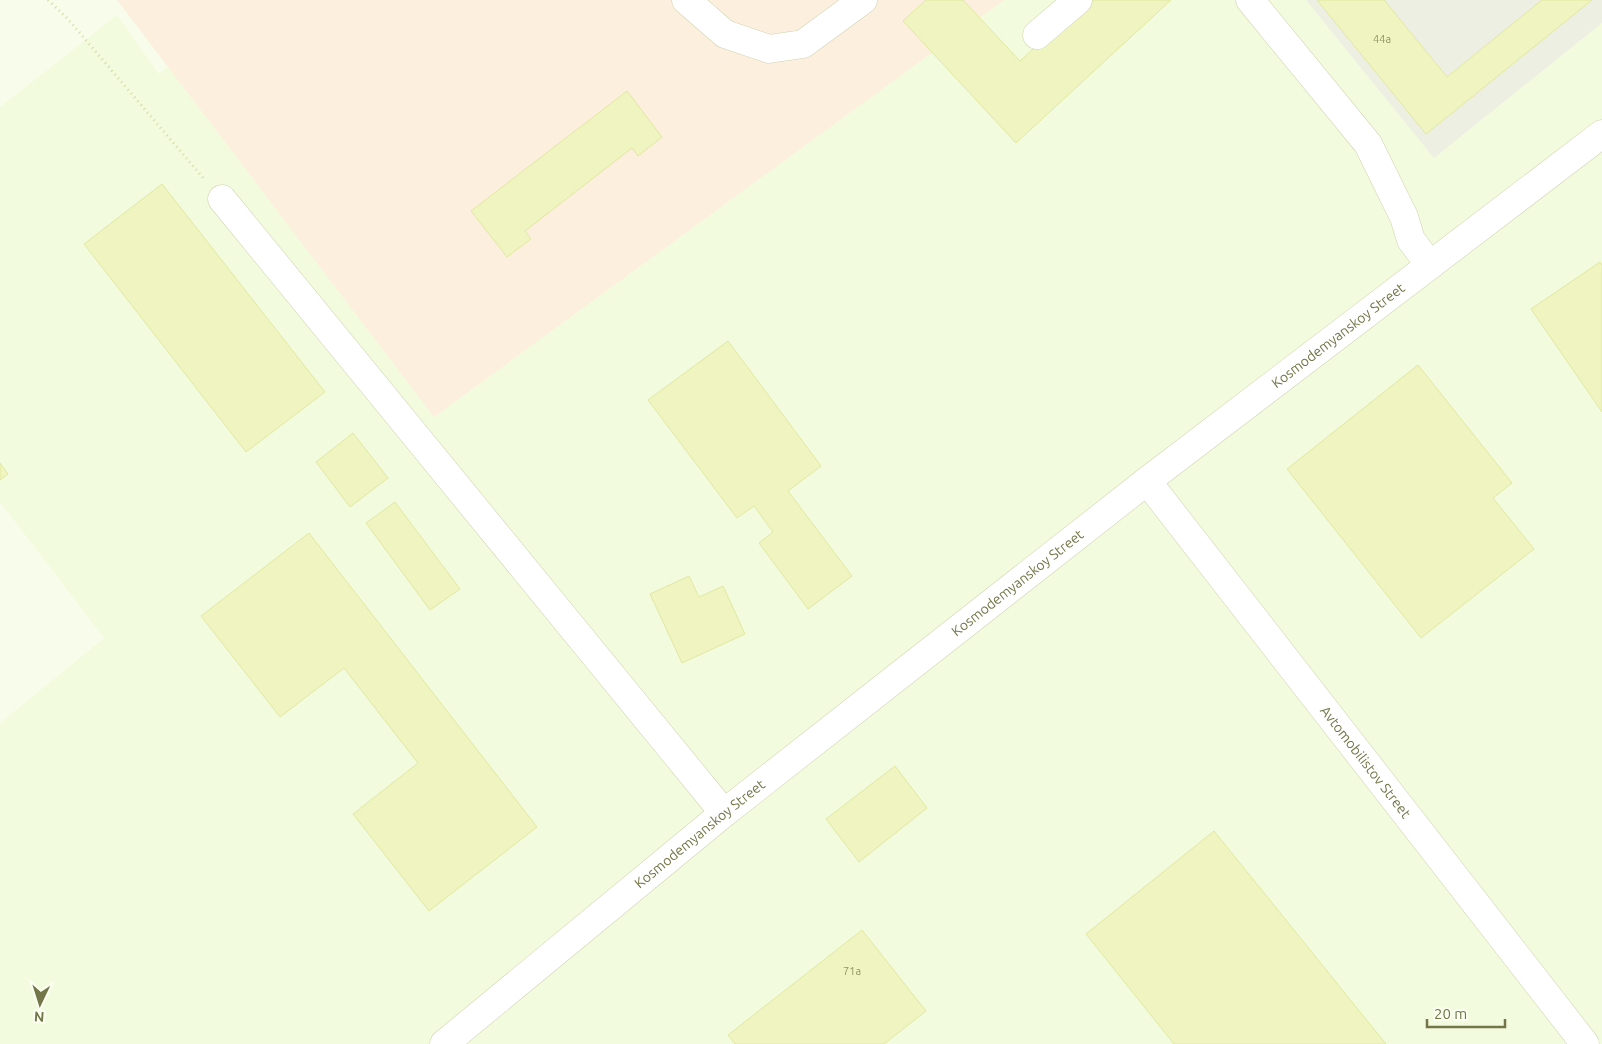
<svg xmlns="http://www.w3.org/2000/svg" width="1602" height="1044" viewBox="0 0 1602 1044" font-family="Ubuntu,sans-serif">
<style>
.residential{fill:#f3fbde}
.industrial{fill:#edefe3}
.medical{fill:#fcefdd}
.building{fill:#eff4c1;stroke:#e2e8a0}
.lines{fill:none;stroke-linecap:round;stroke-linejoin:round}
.minor-casing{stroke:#cfd3b1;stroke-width:29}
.path{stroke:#d5daa3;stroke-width:3;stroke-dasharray:1 4;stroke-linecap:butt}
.minor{stroke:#fff;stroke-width:28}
.labels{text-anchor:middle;stroke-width:4.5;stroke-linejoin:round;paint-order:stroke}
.number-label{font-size:11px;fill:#929666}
.street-label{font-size:14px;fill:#737648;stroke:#fbfff2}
</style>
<rect width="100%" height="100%" fill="#f8fdeb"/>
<path class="residential" d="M 251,0 L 1602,0 L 1602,1044 L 0,1044 L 0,723 L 104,638 L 0,502 L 0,107 L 117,15 L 159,74 Z"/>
<path class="industrial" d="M 1306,0 L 1602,0 L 1602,23 L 1434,158 Z"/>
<path class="medical" d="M 117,0 L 1004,0 L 434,417 Z"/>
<path class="building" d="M 926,0 L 963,0 L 1020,61 L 1086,0 L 1171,0 L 1016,143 L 903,21 Z
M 1317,0 L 1384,0 L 1447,77 L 1542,0 L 1592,0 L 1426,134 Z
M 627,91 L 662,137 L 638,156 L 632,148 L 525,231 L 531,239 L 507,257 L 471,211 Z
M 162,184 L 325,392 L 246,452 L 84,244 Z
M 1600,262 L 1602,265 L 1602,412 L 1531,309 Z
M 728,341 L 821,466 L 788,491 L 852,576 L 808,609 L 759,543 L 773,532 L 754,506 L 737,518 L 648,400 Z
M 1418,365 L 1512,483 L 1493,498 L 1534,549 L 1421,638 L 1287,469 Z
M 353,433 L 388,478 L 350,507 L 316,462 Z
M 0,463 L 8,474 L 0,480 Z
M 395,502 L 460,589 L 430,610 L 366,523 Z
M 309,533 L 537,827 L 429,911 L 353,814 L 418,763 L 344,668 L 280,717 L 201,616 Z
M 689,576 L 699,597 L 723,586 L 745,634 L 682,663 L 650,594 Z
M 895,766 L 927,808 L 859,862 L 826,819 Z
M 1214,831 L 1386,1044 L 1174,1044 L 1086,934 Z
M 862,930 L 926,1011 L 884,1044 L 735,1044 L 728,1035 Z"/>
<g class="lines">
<g class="minor-casing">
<g id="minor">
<path d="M 686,0 L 725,34 L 769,49 L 803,44 L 863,0"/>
<path d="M 1250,0 L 1368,144 L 1404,217 L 1411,240 L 1430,265"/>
<path d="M 1037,35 L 1078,0"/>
<path d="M 222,199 L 724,813"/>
<path id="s1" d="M 1147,481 L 1585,1044"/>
<path id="s2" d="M 444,1044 L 724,813 L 1147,481 L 1602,134"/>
</g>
</g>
<path class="path" d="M 48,0 L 67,18 L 205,180"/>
<use href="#minor" class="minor"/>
</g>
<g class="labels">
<g class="number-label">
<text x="1382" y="43">44а</text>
<text x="852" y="975">71а</text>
</g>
<g class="street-label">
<text dy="5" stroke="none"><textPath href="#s2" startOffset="1141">Kosmodemyanskoy Street</textPath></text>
<text dy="5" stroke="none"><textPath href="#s2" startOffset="736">Kosmodemyanskoy Street</textPath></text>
<text dy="5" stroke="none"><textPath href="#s1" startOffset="356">Avtomobilistov Street</textPath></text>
<text dy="5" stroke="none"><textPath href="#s2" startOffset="331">Kosmodemyanskoy Street</textPath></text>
</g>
</g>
<g transform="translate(40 1004) rotate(184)" stroke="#fbfff2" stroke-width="4" paint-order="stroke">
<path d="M0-4L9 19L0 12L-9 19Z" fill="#737648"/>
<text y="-8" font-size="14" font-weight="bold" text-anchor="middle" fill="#737648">N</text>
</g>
<path d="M1427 1019v8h78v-8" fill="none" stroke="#737648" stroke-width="2.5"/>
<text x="1434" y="1019" font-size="15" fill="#737648" stroke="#fbfff2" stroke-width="4" paint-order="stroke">20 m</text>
</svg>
